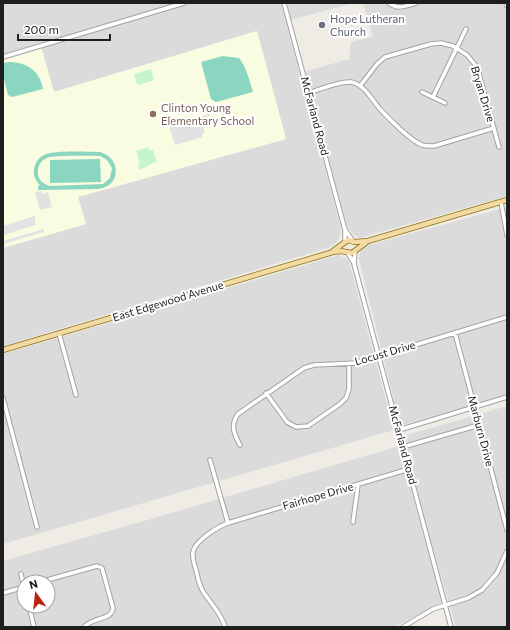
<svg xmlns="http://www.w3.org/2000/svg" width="510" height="630" font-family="Commissioner,sans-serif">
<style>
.residential{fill:#dcdbdb;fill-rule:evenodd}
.education{fill:#f9fce0}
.park{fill:#c6f4cf}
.pitch{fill:#8ad6c1;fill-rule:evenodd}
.parking{fill:#e2e2e2}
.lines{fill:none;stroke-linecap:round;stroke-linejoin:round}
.minor-casing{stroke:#a2a2a2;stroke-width:5.5}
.major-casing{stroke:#8a6f0e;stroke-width:6}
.minor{stroke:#fff;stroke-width:3.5}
.major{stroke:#f3daa5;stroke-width:4.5}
.worship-dot{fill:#6b7280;stroke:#fff;stroke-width:1.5}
.education-dot{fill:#8d6e63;stroke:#fff;stroke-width:1.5}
.labels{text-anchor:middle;stroke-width:4;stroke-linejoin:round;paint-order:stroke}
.worship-label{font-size:11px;fill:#5b616d;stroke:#fff;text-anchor:start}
.street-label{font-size:11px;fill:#1e1e1e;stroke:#fff}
.education-label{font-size:11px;fill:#785e54;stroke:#fff;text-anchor:start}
</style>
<rect width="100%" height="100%" fill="#eeece5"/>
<path class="residential" d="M 3,3 L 281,3 L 341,228 L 339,238 L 336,243 L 328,248 L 3,346 L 3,248 L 86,224 L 78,197 L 286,139 L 257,31 L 54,92 L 40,43 L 3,54 Z
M 287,3 L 354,3 L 291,20 Z
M 363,3 L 507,3 L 507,196 L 363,237 L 359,238 L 353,234 L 347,226 L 304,72 L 349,59 L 351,42 L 373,36 Z
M 507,207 L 507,395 L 400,426 L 359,259 L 360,251 L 366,246 Z
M 339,255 L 349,261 L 394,430 L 3,544 L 3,354 Z
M 507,406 L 507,627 L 456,627 L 400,437 Z
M 399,446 L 442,602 L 395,627 L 3,627 L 3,561 L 144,521 ZM 24,582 L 48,582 L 48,606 L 24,606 Z"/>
<path class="education" d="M 257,31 L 286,139 L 78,197 L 86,224 L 3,248 L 3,54 L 40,43 L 54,92 Z"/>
<path class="park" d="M 151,69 L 154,80 L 138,85 L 137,84 L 134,74 Z
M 148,147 L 149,150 L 153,150 L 157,161 L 140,170 L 138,165 L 140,163 L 136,151 Z"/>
<path class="pitch" d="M 223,56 L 239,58 C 247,68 249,80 253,92 L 216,102 L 211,99 L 201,62 Z
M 9,62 C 27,62 40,71 43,89 L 12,97 L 8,95 L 3,75 L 3,63 Z
M 100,152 C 122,158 121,187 98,189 L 38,190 L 38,186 L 40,185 C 36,181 33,176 34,169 C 35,163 39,157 44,155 C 54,150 88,152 100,152 ZM 100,156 L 107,160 L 112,168 L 110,178 L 103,184 L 50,186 C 43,184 38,180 38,173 C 37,167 41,160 47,158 C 54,155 91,156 100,156 Z
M 100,159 L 101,182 L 50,183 L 50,160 Z"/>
<path class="parking" d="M 209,114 L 210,116 L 200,119 L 205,133 L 202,133 L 203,137 L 175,145 L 169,126 Z
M 41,191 L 42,194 L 48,192 L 52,207 L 40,210 L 35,192 Z
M 35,216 L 35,225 L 3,235 L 3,226 Z
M 44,229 L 44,232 L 3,244 L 3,241 Z"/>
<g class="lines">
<defs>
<path id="minor" d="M 284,3 L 345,230 L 345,242
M 389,3 C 398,10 406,6 416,3
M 506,3 L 507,6
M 3,57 L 184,3
M 360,86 L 377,64 L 385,57 L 431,44 L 441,43 L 453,46 L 467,55 L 477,67 L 499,147
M 422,92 L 445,103
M 309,93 C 320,89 340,81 351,82 C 364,84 372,100 380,109 C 388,118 411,141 422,145 C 426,146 430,146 434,146 L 494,128
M 433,97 L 466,29
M 501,202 L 507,235
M 346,231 L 352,240
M 355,251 L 354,264 L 451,627
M 347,252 L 354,263
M 59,333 L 76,395
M 455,333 L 507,530
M 266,393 L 287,422 L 296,427 L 308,426 L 340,404 L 346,398 L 349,389 L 349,364
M 3,398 L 37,527
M 399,430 L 507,397
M 240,445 C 234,434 230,425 238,414 L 304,368 L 314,365 L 356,363 L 507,317
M 403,447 L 479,425
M 210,460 L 228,523
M 353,522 L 358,485
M 21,574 L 24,588
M 40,582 L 97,566 L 102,568 L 113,608 C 112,620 93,617 84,627
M 3,593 L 24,587
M 29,606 L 34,627
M 225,627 C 221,613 212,605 204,593 C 199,586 198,578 196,570 C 194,564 192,558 193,552 C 195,541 217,527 228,523 L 409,469
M 403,627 L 433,609 L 468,598 L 482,590 L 497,573 L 507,551"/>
<path id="major" d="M 333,251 L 348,240 L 354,242 L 368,241 L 507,200
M 3,350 L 333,252 L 341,251 L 352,253 L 368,241"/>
</defs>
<use href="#minor" class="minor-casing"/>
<use href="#major" class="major-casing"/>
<use href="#minor" class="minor"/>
<use href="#major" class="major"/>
</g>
<circle class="worship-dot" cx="322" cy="25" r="4"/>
<circle class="education-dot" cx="153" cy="114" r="4"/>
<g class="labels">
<g class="worship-label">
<text x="330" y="23">Hope Lutheran<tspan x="330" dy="13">Church</tspan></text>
</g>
<g class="street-label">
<text transform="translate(483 94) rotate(73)" y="4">Bryan Drive</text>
<text transform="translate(315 116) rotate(75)" y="4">McFarland Road</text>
<text transform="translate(168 301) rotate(-17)" y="4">East Edgewood Avenue</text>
<text transform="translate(385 353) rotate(-16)" y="4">Locust Drive</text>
<text transform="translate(481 431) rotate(75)" y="4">Marburn Drive</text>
<text transform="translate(403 445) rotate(75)" y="4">McFarland Road</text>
<text transform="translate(318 496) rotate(-16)" y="4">Fairhope Drive</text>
</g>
<g class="education-label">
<text x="161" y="112">Clinton Young<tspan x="161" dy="13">Elementary School</tspan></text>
</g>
</g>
<rect width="510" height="630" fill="none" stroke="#1e1e1e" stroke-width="8"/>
<g transform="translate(36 594) rotate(345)"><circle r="19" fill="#ffffff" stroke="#a5a5a5"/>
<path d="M0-3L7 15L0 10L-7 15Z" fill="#ba2613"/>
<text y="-6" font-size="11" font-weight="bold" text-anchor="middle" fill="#1e1e1e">N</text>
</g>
<path d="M18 34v6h92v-6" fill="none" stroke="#1e1e1e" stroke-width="2"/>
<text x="24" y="34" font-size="12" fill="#1e1e1e" stroke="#ffffff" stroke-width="3" paint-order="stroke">200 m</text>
</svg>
